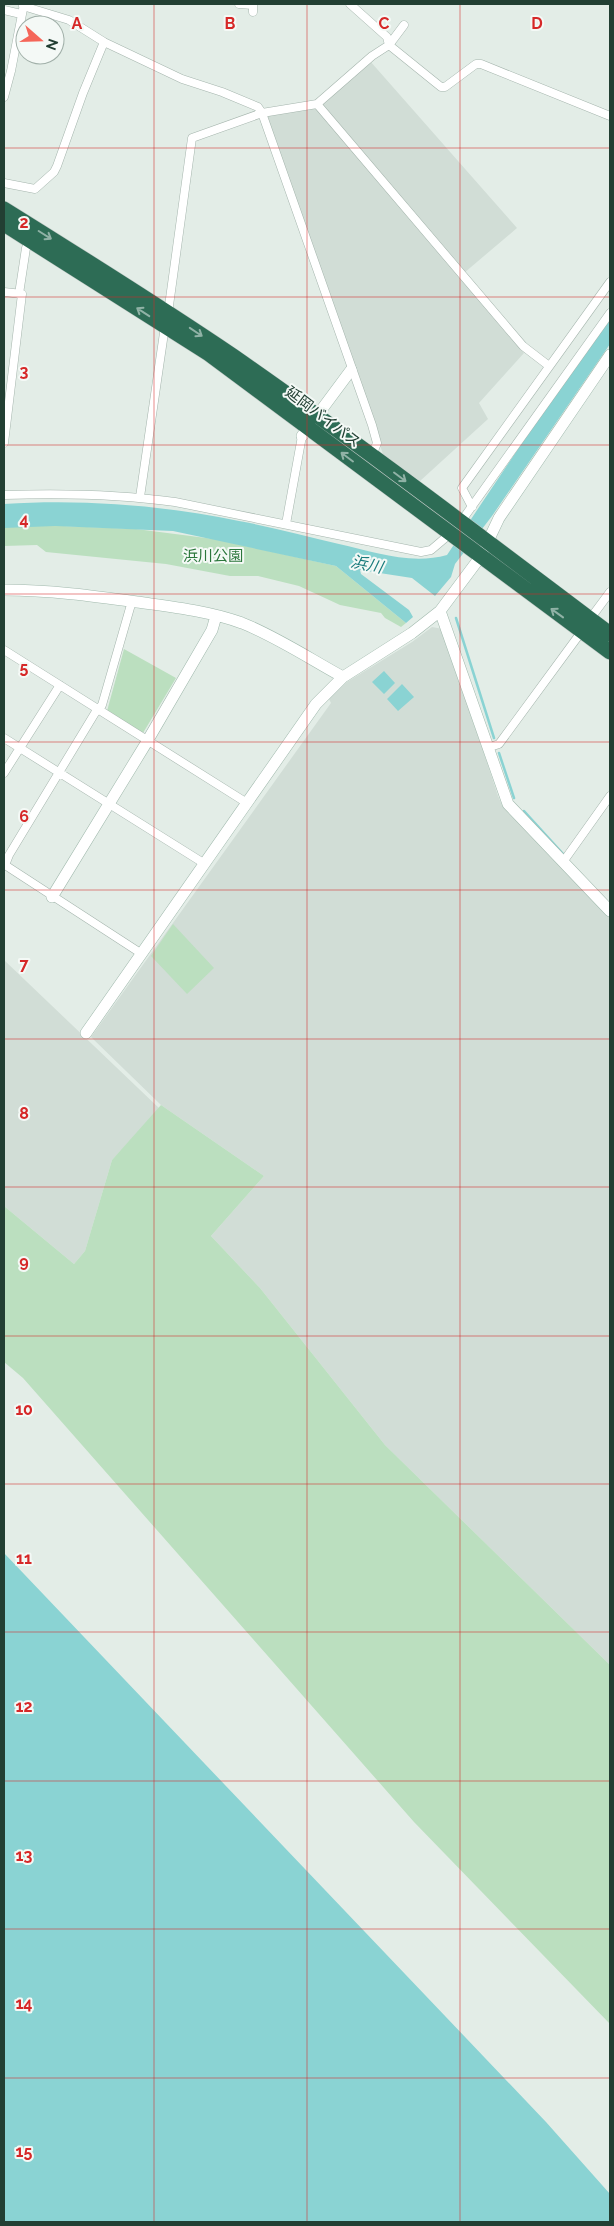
<svg xmlns="http://www.w3.org/2000/svg" width="614" height="2226" font-family="Raleway,'Noto Sans JP',sans-serif">
<style>
.built{fill:#d1ddd6}
.green{fill:#bbdfbf}
.water{fill:#8ad3d3}
.lines{fill:none;stroke-linecap:round;stroke-linejoin:round}
.stream{stroke:#8ad3d3;stroke-width:2.5}
.street-casing{stroke:#a5b5ad;stroke-width:9}
.secondary-casing{stroke:#a1b9ad;stroke-width:12}
.highway-casing{stroke:#c1c9c6;stroke-width:16}
.street{stroke:#fff;stroke-width:8}
.secondary{stroke:#fff;stroke-width:11}
.highway{stroke:#2d6c55;stroke-width:15}
.oneway{stroke:#90b2a6}
.grid{fill:none;stroke:#d62828;stroke-width:1;stroke-opacity:0.55}
.labels{text-anchor:middle;stroke-width:4;stroke-linejoin:round;paint-order:stroke}
.street-label{font-size:15px;fill:#223f33;stroke:#f4f9f6}
.park-label{font-size:15px;fill:#2b773c;stroke:#f4f9f6}
.water-label{font-size:16px;font-style:italic;fill:#1a7c7d;stroke:#f4f9f6}
.grid-label{font-size:16px;text-anchor:middle;font-weight:bold;fill:#d62828;stroke:#f4f9f6;stroke-width:4;stroke-linejoin:round;paint-order:stroke}
</style>
<rect width="100%" height="100%" fill="#e3ede7"/>
<path class="built" d="M 370,61 L 517,228 L 464,273 L 321,105 Z
M 316,107 L 524,353 L 479,403 L 488,419 L 420,481 L 384,457 L 267,115 Z
M 432,627 L 443,629 L 498,796 L 502,805 L 610,918 L 610,1665 L 385,1445 L 260,1288 L 211,1236 L 264,1176 L 161,1105 L 91,1037 L 331,703 L 329,699 L 347,682 L 412,642 Z
M 4,960 L 160,1109 L 112,1160 L 85,1251 L 74,1264 L 4,1206 Z"/>
<path class="green" d="M 39,525 L 136,529 L 214,539 L 336,566 L 406,623 L 401,627 L 385,618 L 381,613 L 340,605 L 299,586 L 258,576 L 230,576 L 166,564 L 46,552 L 37,545 L 4,546 L 4,527 Z
M 124,649 L 176,678 L 143,733 L 107,711 Z
M 173,924 L 214,968 L 187,994 L 151,956 Z
M 161,1105 L 264,1176 L 211,1236 L 260,1288 L 385,1445 L 610,1665 L 610,2024 L 414,1822 L 23,1378 L 4,1362 L 4,1206 L 74,1264 L 85,1251 L 112,1160 Z"/>
<path class="water" d="M 610,318 L 610,344 L 492,516 L 455,564 L 451,577 L 435,596 L 412,578 L 360,570 L 361,574 L 409,610 L 413,617 L 406,623 L 336,566 L 173,531 L 55,526 L 4,528 L 4,504 C 82,499 161,505 239,521 C 272,527 306,536 339,544 C 374,552 411,565 447,555 L 524,440 Z
M 384,671 L 395,683 L 384,694 L 372,682 Z
M 402,684 L 414,697 L 398,711 L 387,699 Z
M 4,1553 L 546,2122 L 610,2194 L 610,2222 L 4,2222 Z"/>
<g class="lines">
<path class="stream" d="M 456,618 L 494,738
M 499,753 L 514,798
M 524,811 L 565,856"/>
<defs>
<path id="street" d="M 239,4 L 253,5 L 253,12
M 350,4 L 387,37 L 389,45
M 23,6 L 69,20 L 104,42 L 182,79 L 222,92 L 258,107 L 262,113 L 317,104 L 372,56 L 389,45 L 441,87 L 445,87 L 476,64 L 481,64 L 610,116
M 4,10 L 21,14
M 389,45 L 404,25
M 4,97 L 11,71 L 24,4
M 317,104 L 523,346 L 549,366
M 4,183 L 35,189 L 54,172 L 57,166 L 83,93 L 104,42
M 4,292 L 22,294 L 4,443
M 19,294 L 26,248 L 31,241
M 168,313 L 192,138 L 262,113 L 372,425 L 377,443 L 372,456
M 4,495 C 61,493 118,494 175,502 L 421,552 L 431,550 L 451,533
M 140,497 L 165,326
M 472,507 L 462,488 L 610,282
M 460,523 L 610,313
M 286,524 L 302,436
M 132,601 L 102,705 L 95,713 L 9,855 L 5,865 L 142,954
M 590,619 L 610,592
M 4,650 L 247,803
M 4,738 L 205,864
M 487,748 L 499,744 L 582,631
M 4,773 L 60,685
M 563,862 L 610,796"/>
<path id="secondary" d="M 302,436 L 351,370
M 4,590 C 49,590 93,596 137,602 C 172,607 209,611 242,623 C 277,637 310,659 343,677
M 440,611 L 508,804 L 610,911
M 52,897 L 145,745 L 212,630 L 216,616
M 86,1033 L 316,704 L 343,677 L 412,633 L 440,611 L 481,556 L 499,518 L 610,355"/>
<path id="highway" d="M 4,209 C 81,257 158,305 233,356 C 361,445 485,540 610,634
M 4,224 L 209,354 L 610,652"/>
</defs>
<use href="#street" class="street-casing"/>
<use href="#secondary" class="secondary-casing"/>
<use href="#highway" class="highway-casing"/>
<use href="#street" class="street"/>
<use href="#secondary" class="secondary"/>
<use href="#highway" class="highway"/>
</g>
<defs><path id="oneway-shaft" d="M-6 0H5M1.5-3L5.5 0L1.5 3" fill="none" stroke-width="1.6" stroke-linecap="round" stroke-linejoin="round" transform="scale(1.25)"/></defs>
<g class="oneway">
<use href="#oneway-shaft" transform="translate(45 235) rotate(32)"/>
<use href="#oneway-shaft" transform="translate(143 312) rotate(-147)"/>
<use href="#oneway-shaft" transform="translate(196 332) rotate(34)"/>
<use href="#oneway-shaft" transform="translate(347 457) rotate(-143)"/>
<use href="#oneway-shaft" transform="translate(400 477) rotate(37)"/>
<use href="#oneway-shaft" transform="translate(557 613) rotate(-144)"/>
</g>
<path class="grid" d="M 154,4 L 154,2222M 307,4 L 307,2222M 460,4 L 460,2222M 4,148 L 610,148M 4,297 L 610,297M 4,445 L 610,445M 4,594 L 610,594M 4,742 L 610,742M 4,890 L 610,890M 4,1039 L 610,1039M 4,1187 L 610,1187M 4,1336 L 610,1336M 4,1484 L 610,1484M 4,1632 L 610,1632M 4,1781 L 610,1781M 4,1929 L 610,1929M 4,2078 L 610,2078"/>
<g class="labels">
<g class="street-label">
<text transform="translate(323 417) rotate(37)" y="5">延岡バイパス</text>
</g>
<g class="park-label">
<text x="213" y="561">浜川公園</text>
</g>
<g class="water-label">
<text transform="translate(367 564) rotate(12)" y="6">浜川</text>
</g>
</g>
<g class="grid-label">
<text x="77" y="29">A</text>
<text x="230" y="29">B</text>
<text x="384" y="29">C</text>
<text x="537" y="29">D</text>
<text x="24" y="228">2</text>
<text x="24" y="377">3</text>
<text x="24" y="525">4</text>
<text x="24" y="673">5</text>
<text x="24" y="822">6</text>
<text x="24" y="970">7</text>
<text x="24" y="1119">8</text>
<text x="24" y="1267">9</text>
<text x="24" y="1415">10</text>
<text x="24" y="1564">11</text>
<text x="24" y="1712">12</text>
<text x="24" y="1861">13</text>
<text x="24" y="2009">14</text>
<text x="24" y="2157">15</text>
</g>
<rect width="614" height="2226" fill="none" stroke="#223f33" stroke-width="10"/>
<g transform="translate(40 40) rotate(110)"><circle r="24" fill="#f4f9f6" stroke="#a0afa8"/>
<path d="M0-4L9 19L0 12L-9 19Z" fill="#f56659"/>
<text y="-8" font-size="14" font-weight="bold" text-anchor="middle" fill="#223f33">N</text>
</g>
</svg>
